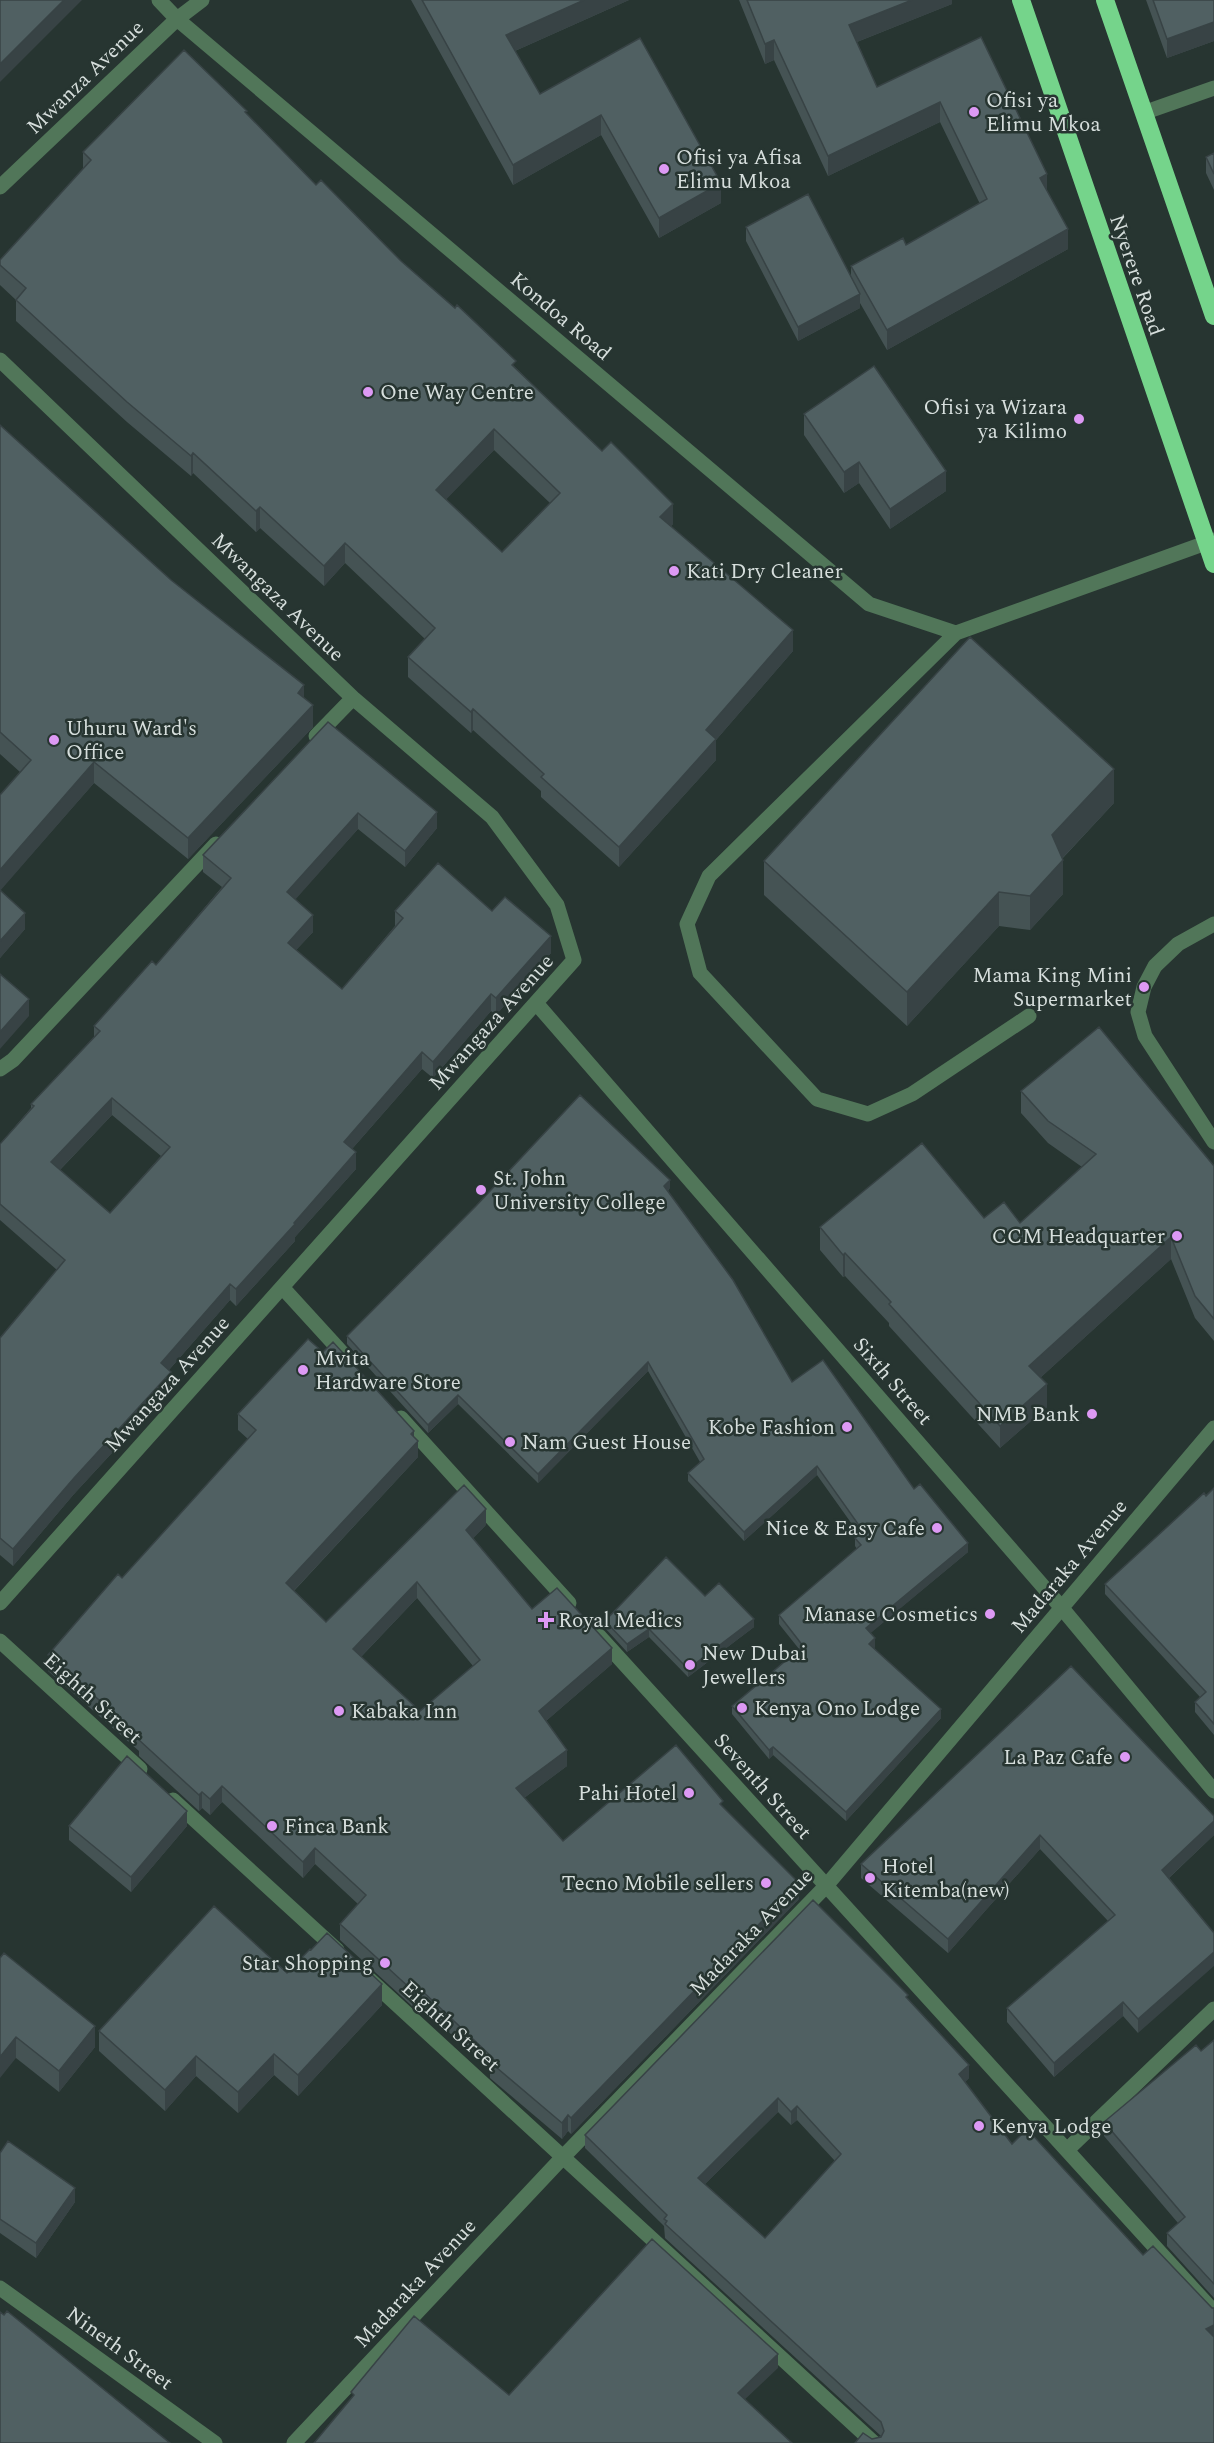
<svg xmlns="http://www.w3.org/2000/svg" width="1214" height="2443" font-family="Spectral,serif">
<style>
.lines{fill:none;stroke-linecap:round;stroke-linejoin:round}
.minor{stroke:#517659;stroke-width:15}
.highway{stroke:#75d48b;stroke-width:18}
.wall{fill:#455354;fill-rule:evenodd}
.shaded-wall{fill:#384345}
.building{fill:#506062;stroke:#384345;stroke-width:1.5;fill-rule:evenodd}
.poi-dot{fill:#dd99f4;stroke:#273531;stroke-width:2}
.labels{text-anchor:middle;stroke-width:5;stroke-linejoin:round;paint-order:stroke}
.street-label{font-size:21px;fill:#d6dedc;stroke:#273531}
.poi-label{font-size:21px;fill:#d6dedc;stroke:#273531;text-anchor:start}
</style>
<rect width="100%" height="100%" fill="#273531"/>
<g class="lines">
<path class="minor" d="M 159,0 L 177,19 L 869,604 L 956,633
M 1143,113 L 1214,88
M 0,187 L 177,19 L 202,0
M 0,360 L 353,698 L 492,817 L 557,905 L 574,960 L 0,1603
M 316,736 L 353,698
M 1214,924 L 1178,944 L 1155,966 L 1144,987 L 1138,1012 L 1145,1036 L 1214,1142
M 536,1003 L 1061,1607 L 1214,1791
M 1029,1016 L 912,1094 L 868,1114 L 817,1099 L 700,973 L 687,924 L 709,876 L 956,633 L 1214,540
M 0,1069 L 13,1060 L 216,844
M 282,1287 L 345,1356
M 401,1418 L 569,1603
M 599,1636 L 1214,2312
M 0,1641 L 140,1769
M 173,1800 L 337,1950
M 368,1978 L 874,2443
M 1067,2150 L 1214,2009
M 0,2288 L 215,2443
M 294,2443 L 563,2157 L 826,1886 L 1214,1428"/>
<path class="highway" d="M 1021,0 L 1214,564
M 1105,0 L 1214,316"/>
</g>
<path class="wall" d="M 411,0 L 629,0 L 515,51 L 540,94 L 640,38 L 721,203 L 659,238 L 601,135 L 513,185 Z
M 739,0 L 952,0 L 952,4 L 857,42 L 877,87 L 981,37 L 1047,191 L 1068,249 L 887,350 L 860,303 L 860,308 L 798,341 L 746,241 L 746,227 L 851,276 L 851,266 L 906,245 L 980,204 L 940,122 L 828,176 L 774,60 L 765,64 Z
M 1146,0 L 1214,0 L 1214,41 L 1167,58 Z
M 247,114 L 316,185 L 401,261 L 516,368 L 673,524 L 671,526 L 793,651 L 716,740 L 716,760 L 619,867 L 541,797 L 541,791 L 473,730 L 471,733 L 408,677 L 408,657 L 425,639 L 345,563 L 324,586 L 260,528 L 256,532 L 193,473 L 191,476 L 127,422 L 16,321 L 16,300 L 0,285 L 0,260 L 83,169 L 83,152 ZM 494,450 L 550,503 L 502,552 L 446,499 Z
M 1214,153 L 1214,190 L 1206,173 L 1206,157 Z
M 804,414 L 946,491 L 890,529 L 859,483 L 844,493 L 804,435 Z
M 0,425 L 171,580 L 304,698 L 313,727 L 188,859 L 94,783 L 0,890 L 25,929 L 0,958 L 0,795 L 20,772 L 0,754 Z
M 328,722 L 437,828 L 405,867 L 358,829 L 295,899 L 313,932 L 296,950 L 342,989 L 395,926 L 395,911 L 492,911 L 551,953 L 496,1015 L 491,1011 L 433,1078 L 422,1069 L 352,1149 L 356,1169 L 295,1237 L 295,1241 L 236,1306 L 230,1300 L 169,1370 L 171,1389 L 74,1494 L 13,1566 L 0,1555 L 0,1338 L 57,1270 L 0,1220 L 0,1144 L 31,1108 L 31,1104 L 94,1038 L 94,1026 L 156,965 L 222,887 L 203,872 L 203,855 ZM 112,1115 L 161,1156 L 110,1213 L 60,1170 Z
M 1114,803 L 1062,859 L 1063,894 L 1030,930 L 999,926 L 907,1026 L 764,895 L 764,861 Z
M 1021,1091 L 1214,1166 L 1214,1341 L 1195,1318 L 1171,1259 L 1040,1378 L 1047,1407 L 1000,1448 L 889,1326 L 889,1323 L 845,1276 L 843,1277 L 820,1250 L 820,1227 L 984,1218 L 1020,1223 L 1082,1167 L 1048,1143 L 1021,1113 Z
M 670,1188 L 668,1191 L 792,1382 L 914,1489 L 968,1552 L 870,1633 L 875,1647 L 874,1648 L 941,1718 L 846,1821 L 773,1755 L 769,1759 L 732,1714 L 732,1706 L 799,1649 L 779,1624 L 779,1615 L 857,1549 L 855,1546 L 855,1538 L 859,1534 L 817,1475 L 744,1541 L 688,1481 L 688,1473 L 700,1462 L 648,1371 L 538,1483 L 458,1404 L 428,1433 L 347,1344 L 347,1336 Z
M 238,1414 L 414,1437 L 418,1457 L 294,1591 L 326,1622 L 486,1525 L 473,1538 L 532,1609 L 612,1664 L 546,1721 L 567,1766 L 524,1798 L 563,1841 L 723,1807 L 799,1899 L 571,2134 L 568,2131 L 562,2139 L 490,2078 L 490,2071 L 416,2001 L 412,2006 L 340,1940 L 340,1924 L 358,1904 L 315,1864 L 303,1878 L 222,1802 L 210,1815 L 202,1808 L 199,1811 L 139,1756 L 139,1751 L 48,1671 L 48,1655 L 122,1578 L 248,1439 L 238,1430 ZM 417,1598 L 473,1666 L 420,1711 L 361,1657 Z
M 1214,1488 L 1214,1735 L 1195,1712 L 1195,1702 L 1200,1697 L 1105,1594 L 1105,1584 Z
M 705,1596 L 754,1627 L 688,1677 L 649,1637 L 627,1652 L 605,1628 L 605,1621 Z
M 1071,1666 L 1214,1835 L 1169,1878 L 1138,2033 L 1123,2016 L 1054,2077 L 1007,2022 L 1007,2008 L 1108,1921 L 1040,1849 L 948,1953 L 861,1878 L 861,1864 Z
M 69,1826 L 187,1826 L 131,1892 L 69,1840 Z
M 0,1958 L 95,2047 L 59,2092 L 16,2058 Z
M 287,1973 L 382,2005 L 298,2096 L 274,2075 L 238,2113 L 196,2076 L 165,2111 L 99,2051 L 99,2031 Z
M 908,1999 L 969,2078 L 965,2082 L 1012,2144 L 1143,2255 L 1212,2308 L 1214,2443 L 872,2439 L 881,2436 L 665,2238 L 664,2226 L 585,2148 L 585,2135 ZM 778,2112 L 791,2125 L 797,2120 L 835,2161 L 765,2238 L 705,2184 Z
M 1214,2040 L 1214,2298 L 1167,2246 L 1167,2233 L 1178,2223 L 1104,2136 L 1104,2122 L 1201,2051 Z
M 0,2153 L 75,2202 L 36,2258 L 0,2233 Z"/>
<path class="shaded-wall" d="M 64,0 L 82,0 L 0,82 L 0,64 Z
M 584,0 L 629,0 L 506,55 L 506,35 Z
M 912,0 L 952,0 L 952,4 L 849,45 L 849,25 Z
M 1214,22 L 1214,41 L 1167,58 L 1167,39 Z
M 774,40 L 774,60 L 765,64 L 765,44 Z
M 940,102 L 940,122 L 828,176 L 828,156 Z
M 601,115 L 601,135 L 513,185 L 513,165 Z
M 1047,174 L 1047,194 L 1040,178 Z
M 721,183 L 721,203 L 659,238 L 659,218 Z
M 1068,229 L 1068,249 L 887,350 L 887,330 Z
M 860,294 L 860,308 L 798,341 L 798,327 Z
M 494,429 L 494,450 L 436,510 L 436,490 Z
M 193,453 L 193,473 L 191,476 L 191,456 Z
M 859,462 L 859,483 L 844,493 L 844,472 Z
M 946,471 L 946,491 L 890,529 L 890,509 Z
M 673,504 L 673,524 L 660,537 L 660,517 Z
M 260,507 L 260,528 L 256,532 L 256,511 Z
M 345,543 L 345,563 L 324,586 L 324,566 Z
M 793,630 L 793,651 L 716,740 L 716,760 L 619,867 L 619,847 L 706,730 Z
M 304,685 L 304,707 L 298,693 Z
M 313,705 L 313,727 L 188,859 L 188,838 Z
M 473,709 L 473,730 L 471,733 L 471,712 Z
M 94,762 L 94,783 L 0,891 L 0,870 Z
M 1114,769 L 1114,803 L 1052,869 L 1052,835 Z
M 437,812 L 437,828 L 405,867 L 405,851 Z
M 358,813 L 358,829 L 287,909 L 287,892 Z
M 1063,860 L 1063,894 L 1030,930 L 1030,896 Z
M 999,892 L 999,926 L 907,1026 L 907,992 Z
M 25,913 L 25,929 L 0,958 L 0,941 Z
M 313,915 L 313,932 L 288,959 L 288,943 Z
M 551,936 L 551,953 L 496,1015 L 496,998 Z
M 491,994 L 491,1011 L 433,1078 L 433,1062 Z
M 29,999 L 29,1016 L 0,1049 L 0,1032 Z
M 422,1052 L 422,1069 L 344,1158 L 344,1142 Z
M 112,1098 L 112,1115 L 51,1179 L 51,1162 Z
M 356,1152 L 356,1169 L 295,1237 L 295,1241 L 236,1306 L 236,1289 Z
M 670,1180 L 670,1188 L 664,1195 L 664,1186 Z
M 1171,1237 L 1171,1259 L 1029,1388 L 1029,1366 Z
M 845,1253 L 845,1276 L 843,1277 L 843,1255 Z
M 230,1284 L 230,1300 L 161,1379 L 161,1363 Z
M 648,1362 L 648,1371 L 538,1483 L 538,1474 Z
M 171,1372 L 171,1389 L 74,1494 L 13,1566 L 13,1549 L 74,1478 Z
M 1047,1384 L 1047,1407 L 1000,1448 L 1000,1426 Z
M 458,1395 L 458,1404 L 428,1433 L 428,1425 Z
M 414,1431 L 414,1445 L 418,1441 L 418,1457 L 286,1599 L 286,1583 Z
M 817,1466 L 817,1475 L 744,1541 L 744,1532 Z
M 486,1509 L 486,1525 L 466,1546 L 466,1530 Z
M 968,1543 L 968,1552 L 866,1637 L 866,1628 Z
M 417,1582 L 417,1598 L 353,1665 L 353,1649 Z
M 754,1619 L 754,1627 L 688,1677 L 688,1669 Z
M 649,1629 L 649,1637 L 627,1652 L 627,1644 Z
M 875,1638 L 875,1647 L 869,1652 L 869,1644 Z
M 612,1648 L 612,1664 L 539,1727 L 539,1711 Z
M 941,1709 L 941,1718 L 846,1821 L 846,1812 Z
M 773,1747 L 773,1755 L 769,1759 L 769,1750 Z
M 567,1750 L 567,1766 L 516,1804 L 516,1788 Z
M 222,1786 L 222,1802 L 210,1815 L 210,1799 Z
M 202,1792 L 202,1808 L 199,1811 L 199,1795 Z
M 187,1811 L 187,1826 L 131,1892 L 131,1877 Z
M 1214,1821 L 1214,1835 L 1162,1884 L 1162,1870 Z
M 1040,1835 L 1040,1849 L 948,1953 L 948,1939 Z
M 315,1848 L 315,1864 L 303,1878 L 303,1862 Z
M 799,1883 L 799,1899 L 571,2134 L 571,2118 Z
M 1214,1952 L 1214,1966 L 1138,2033 L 1138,2019 Z
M 382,1984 L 382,2005 L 298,2096 L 298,2075 Z
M 416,1985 L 416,2001 L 412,2006 L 412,1990 Z
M 1123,2002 L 1123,2016 L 1054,2077 L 1054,2063 Z
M 95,2026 L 95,2047 L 59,2092 L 59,2071 Z
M 16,2037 L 16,2058 L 0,2078 L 0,2057 Z
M 274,2054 L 274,2075 L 238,2113 L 238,2092 Z
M 196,2056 L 196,2076 L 165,2111 L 165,2090 Z
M 969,2065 L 969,2078 L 959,2087 L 959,2074 Z
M 778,2098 L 778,2112 L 698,2191 L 698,2178 Z
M 797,2106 L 797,2120 L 791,2125 L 791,2112 Z
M 568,2115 L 568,2131 L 562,2139 L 562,2123 Z
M 75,2188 L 75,2202 L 36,2258 L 36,2243 Z
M 1214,2325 L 1214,2338 L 1206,2329 Z
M 778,2354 L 778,2368 L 738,2406 L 738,2393 Z"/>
<path class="building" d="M 0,0 L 64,0 L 0,64 Z
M 422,0 L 584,0 L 506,35 L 540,94 L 640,38 L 721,183 L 659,218 L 601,115 L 513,165 Z
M 747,0 L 912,0 L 849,25 L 877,87 L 981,37 L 1047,174 L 1040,178 L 1068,229 L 887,330 L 851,266 L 903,238 L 906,245 L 987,199 L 940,102 L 828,156 L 774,40 L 765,44 Z
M 1153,0 L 1214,0 L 1214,22 L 1167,39 Z
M 184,50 L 247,111 L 245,112 L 316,185 L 321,180 L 401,261 L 455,308 L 457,305 L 516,361 L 512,365 L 602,451 L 611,442 L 673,504 L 660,517 L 793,630 L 706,730 L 716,739 L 619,847 L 541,777 L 544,774 L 473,709 L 471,712 L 408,657 L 435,628 L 345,543 L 324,566 L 260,507 L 256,511 L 193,453 L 191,456 L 127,402 L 16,300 L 26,288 L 0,265 L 0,260 L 91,160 L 83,152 ZM 494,429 L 560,493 L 502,552 L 436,490 Z
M 1214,153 L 1214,174 L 1206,157 Z
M 808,194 L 860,294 L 798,327 L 746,227 Z
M 874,366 L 946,471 L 890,509 L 859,462 L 844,472 L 804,414 Z
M 0,425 L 171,580 L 304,685 L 298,693 L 313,705 L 188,838 L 94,762 L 0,870 L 0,795 L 31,760 L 0,732 Z
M 970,637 L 1114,769 L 1052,835 L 1063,860 L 1030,896 L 999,892 L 907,992 L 764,861 Z
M 328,722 L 437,812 L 405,851 L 358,813 L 287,892 L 313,915 L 288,943 L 342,989 L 403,918 L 395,911 L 438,863 L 492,911 L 505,897 L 551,936 L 496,998 L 491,994 L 433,1062 L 422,1052 L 344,1142 L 356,1152 L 294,1223 L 295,1224 L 236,1289 L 230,1284 L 161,1363 L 171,1372 L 74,1478 L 13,1549 L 0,1538 L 0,1338 L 65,1260 L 0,1204 L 0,1144 L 34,1106 L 31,1104 L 100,1031 L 94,1026 L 152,961 L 156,965 L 231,878 L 203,855 ZM 112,1098 L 170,1147 L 110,1213 L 51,1162 Z
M 0,890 L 25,913 L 0,941 Z
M 0,974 L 29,999 L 0,1032 Z
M 1099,1027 L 1214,1166 L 1214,1319 L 1195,1296 L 1171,1237 L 1029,1366 L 1047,1384 L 1000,1426 L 889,1304 L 891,1302 L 845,1253 L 843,1255 L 820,1227 L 922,1143 L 984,1218 L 1004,1202 L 1020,1223 L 1096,1154 L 1048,1121 L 1021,1091 Z
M 580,1095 L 670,1180 L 664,1186 L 733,1280 L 792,1382 L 823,1360 L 914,1489 L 920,1484 L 968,1543 L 866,1628 L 875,1638 L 869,1644 L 941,1709 L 846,1812 L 773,1747 L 769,1750 L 732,1706 L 803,1646 L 779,1615 L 861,1545 L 855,1538 L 863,1531 L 817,1466 L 744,1532 L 688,1473 L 704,1459 L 648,1362 L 538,1474 L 458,1395 L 428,1425 L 347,1336 L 476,1206 Z
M 308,1339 L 323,1352 L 333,1342 L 414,1431 L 411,1434 L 418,1441 L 286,1583 L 326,1622 L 464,1485 L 486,1509 L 466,1530 L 532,1609 L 557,1588 L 612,1648 L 539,1711 L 567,1750 L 516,1788 L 563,1841 L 676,1745 L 723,1801 L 720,1804 L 799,1883 L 571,2118 L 568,2115 L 562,2123 L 490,2062 L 493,2058 L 416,1985 L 412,1990 L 340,1924 L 366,1895 L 315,1848 L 303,1862 L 222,1786 L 210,1799 L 202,1792 L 199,1795 L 139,1740 L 141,1737 L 48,1655 L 118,1574 L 122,1578 L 256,1430 L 238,1414 ZM 417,1582 L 480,1660 L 420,1711 L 353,1649 Z
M 1214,1488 L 1214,1724 L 1195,1702 L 1206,1692 L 1105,1584 L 1204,1493 L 1206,1496 Z
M 666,1557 L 705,1596 L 719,1583 L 754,1619 L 688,1669 L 649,1629 L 627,1644 L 605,1621 Z
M 1071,1666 L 1214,1816 L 1214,1821 L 1162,1870 L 1214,1933 L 1214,1952 L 1138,2019 L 1123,2002 L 1054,2063 L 1007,2008 L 1115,1915 L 1040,1835 L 948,1939 L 861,1864 Z
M 127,1756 L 187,1811 L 131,1877 L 69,1826 Z
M 813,1900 L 908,1995 L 906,1997 L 969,2065 L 959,2074 L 1012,2144 L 1027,2129 L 1143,2255 L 1153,2246 L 1212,2308 L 1214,2308 L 1214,2325 L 1206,2329 L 1214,2337 L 1214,2443 L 855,2443 L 863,2433 L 872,2439 L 881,2437 L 884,2431 L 881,2422 L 665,2224 L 667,2221 L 664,2219 L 667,2215 L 585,2135 ZM 778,2098 L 791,2112 L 797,2106 L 841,2154 L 765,2238 L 698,2178 Z
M 214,1906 L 287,1973 L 310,1949 L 311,1950 L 327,1933 L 382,1984 L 298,2075 L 274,2054 L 238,2092 L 196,2056 L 165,2090 L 99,2031 Z
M 4,1953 L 95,2026 L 59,2071 L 16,2037 L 0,2057 L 0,1958 Z
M 1214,2040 L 1214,2284 L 1167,2233 L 1185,2217 L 1104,2122 L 1196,2045 L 1201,2051 Z
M 8,2141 L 75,2188 L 36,2243 L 0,2219 L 0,2153 Z
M 652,2239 L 778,2354 L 738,2393 L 792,2443 L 314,2443 L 354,2395 L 351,2392 L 414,2316 L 509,2395 Z
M 7,2311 L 170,2443 L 0,2443 L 0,2312 L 4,2315 Z"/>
<g class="poi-dot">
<circle cx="974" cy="112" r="6"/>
<circle cx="664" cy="169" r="6"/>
<circle cx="368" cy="392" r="6"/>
<circle cx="1079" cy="419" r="6"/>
<circle cx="674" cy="571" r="6"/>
<circle cx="54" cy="740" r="6"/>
<circle cx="1144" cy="987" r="6"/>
<circle cx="481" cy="1190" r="6"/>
<circle cx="1177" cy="1236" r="6"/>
<circle cx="303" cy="1370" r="6"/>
<circle cx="1092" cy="1414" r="6"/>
<circle cx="847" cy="1427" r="6"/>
<circle cx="510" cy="1442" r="6"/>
<circle cx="937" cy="1528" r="6"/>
<circle cx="990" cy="1614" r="6"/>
<path d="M543 1611h6v6h6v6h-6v6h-6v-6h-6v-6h6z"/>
<circle cx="690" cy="1665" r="6"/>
<circle cx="742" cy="1708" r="6"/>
<circle cx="339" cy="1711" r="6"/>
<circle cx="1125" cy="1757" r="6"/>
<circle cx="689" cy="1793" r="6"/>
<circle cx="272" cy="1826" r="6"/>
<circle cx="870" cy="1878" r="6"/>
<circle cx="766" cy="1883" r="6"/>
<circle cx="385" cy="1963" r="6"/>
<circle cx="979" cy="2126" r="6"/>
</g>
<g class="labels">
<g class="street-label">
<text transform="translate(85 77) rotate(-44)" y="7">Mwanza Avenue</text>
<text transform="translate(1137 275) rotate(71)" y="7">Nyerere Road</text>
<text transform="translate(561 316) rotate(40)" y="7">Kondoa Road</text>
<text transform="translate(278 597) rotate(44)" y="7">Mwangaza Avenue</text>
<text transform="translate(491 1022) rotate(-48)" y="7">Mwangaza Avenue</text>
<text transform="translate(893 1381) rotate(49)" y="7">Sixth Street</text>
<text transform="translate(167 1384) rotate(-48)" y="7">Mwangaza Avenue</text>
<text transform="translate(1069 1566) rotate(-50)" y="7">Madaraka Avenue</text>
<text transform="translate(93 1698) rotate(42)" y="7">Eighth Street</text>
<text transform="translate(763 1786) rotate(48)" y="7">Seventh Street</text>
<text transform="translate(751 1932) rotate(-46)" y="7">Madaraka Avenue</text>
<text transform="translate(451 2026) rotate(42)" y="7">Eighth Street</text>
<text transform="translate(415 2283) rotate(-47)" y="7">Madaraka Avenue</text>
<text transform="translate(120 2348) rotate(36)" y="7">Nineth Street</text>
</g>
<g class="poi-label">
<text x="986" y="107">Ofisi ya<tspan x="986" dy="24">Elimu Mkoa</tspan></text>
<text x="676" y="164">Ofisi ya Afisa<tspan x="676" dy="24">Elimu Mkoa</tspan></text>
<text x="380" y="399">One Way Centre</text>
<text x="1067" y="414" text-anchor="end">Ofisi ya Wizara<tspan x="1067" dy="24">ya Kilimo</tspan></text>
<text x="686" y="578">Kati Dry Cleaner</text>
<text x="66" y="735">Uhuru Ward's<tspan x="66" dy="24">Office</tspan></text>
<text x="1132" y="982" text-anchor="end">Mama King Mini<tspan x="1132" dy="24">Supermarket</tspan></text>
<text x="493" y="1185">St. John<tspan x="493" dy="24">University College</tspan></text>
<text x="1165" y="1243" text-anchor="end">CCM Headquarter</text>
<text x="315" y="1365">Mvita<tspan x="315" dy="24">Hardware Store</tspan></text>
<text x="1080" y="1421" text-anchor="end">NMB Bank</text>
<text x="835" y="1434" text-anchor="end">Kobe Fashion</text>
<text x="522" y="1449">Nam Guest House</text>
<text x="925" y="1535" text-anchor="end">Nice &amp; Easy Cafe</text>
<text x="978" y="1621" text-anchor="end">Manase Cosmetics</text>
<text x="558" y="1627">Royal Medics</text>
<text x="702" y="1660">New Dubai<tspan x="702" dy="24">Jewellers</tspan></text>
<text x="754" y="1715">Kenya Ono Lodge</text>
<text x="351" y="1718">Kabaka Inn</text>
<text x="1113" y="1764" text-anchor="end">La Paz Cafe</text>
<text x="677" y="1800" text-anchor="end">Pahi Hotel</text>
<text x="284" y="1833">Finca Bank</text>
<text x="882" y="1873">Hotel<tspan x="882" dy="24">Kitemba(new)</tspan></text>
<text x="754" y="1890" text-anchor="end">Tecno Mobile sellers</text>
<text x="373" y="1970" text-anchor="end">Star Shopping</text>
<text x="991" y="2133">Kenya Lodge</text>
</g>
</g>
</svg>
